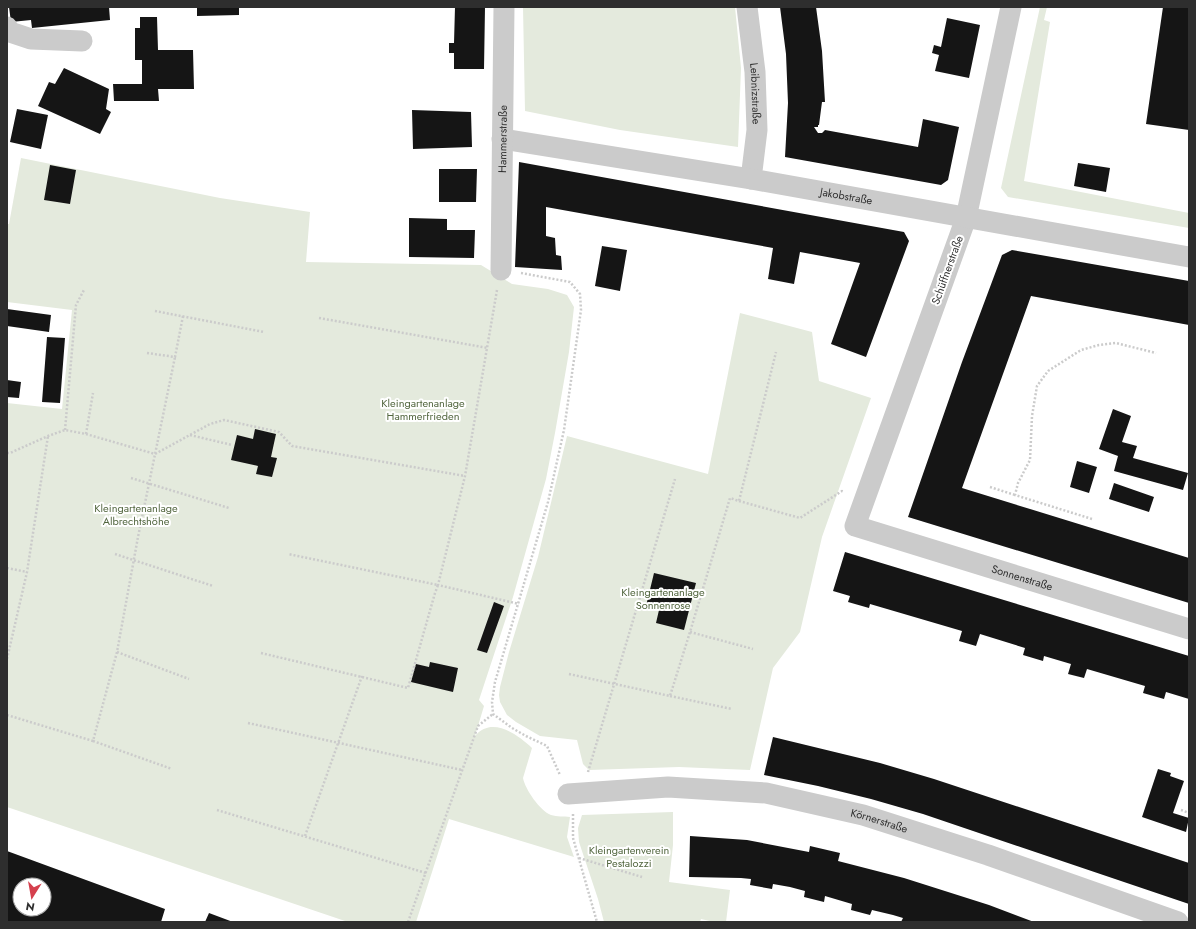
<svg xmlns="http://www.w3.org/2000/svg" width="1196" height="929" font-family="Jost,sans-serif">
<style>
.green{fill:#e4eadd}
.building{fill:#151515;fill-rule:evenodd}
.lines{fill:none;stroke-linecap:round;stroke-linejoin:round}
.path{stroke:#cbcbcb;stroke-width:2.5;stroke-dasharray:2 2;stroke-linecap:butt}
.minor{stroke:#cbcbcb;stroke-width:21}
.labels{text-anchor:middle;stroke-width:4;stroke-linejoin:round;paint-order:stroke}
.street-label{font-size:11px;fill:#2e2e2e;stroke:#fff}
.park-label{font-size:11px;fill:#52663f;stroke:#fff}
</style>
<rect width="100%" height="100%" fill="#fff"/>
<path class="green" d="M 523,7 L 735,7 L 741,68 L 738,147 L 620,130 L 525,111 Z
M 1040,7 L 1047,7 L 1044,20 L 1050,22 L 1024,181 L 1189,213 L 1189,228 L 1008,197 L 1001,188 Z
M 21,158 L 220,198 L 310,212 L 306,262 L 481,265 L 512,284 L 548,289 L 567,295 L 574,307 L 569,352 L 555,433 L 546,479 L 513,597 L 479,700 L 484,706 L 475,736 C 492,716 517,734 532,748 L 523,778 C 525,789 540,811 551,815 C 557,817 564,816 570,817 L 567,837 L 574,857 L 449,819 L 416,922 L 348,922 L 7,807 L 7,403 L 62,409 L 72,310 L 7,302 L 7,224 L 9,224 Z
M 740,313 L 812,332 L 819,381 L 871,398 L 822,537 L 800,632 L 773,668 L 750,770 L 679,767 L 589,770 L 583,764 L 577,740 L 540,736 L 516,722 L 507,715 L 500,702 L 499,695 L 500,687 L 509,652 L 538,557 L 567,436 L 708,474 Z
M 673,812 L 673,845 L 669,882 L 730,890 L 726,922 L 714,922 L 701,919 L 700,922 L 604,922 L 598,899 L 579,842 L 578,828 L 582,815 Z"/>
<path class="building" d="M 9,7 L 109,7 L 110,20 L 32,28 L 31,20 L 11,22 Z
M 197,7 L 239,7 L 239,15 L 197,16 Z
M 455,7 L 485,7 L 484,69 L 454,69 L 454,53 L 449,53 L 449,43 L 454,43 Z
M 780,7 L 816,7 L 822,51 L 825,102 L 822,102 L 819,125 L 818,125 L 818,127 L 814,127 L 818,133 L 822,133 L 825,130 L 918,147 L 923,119 L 959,127 L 948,180 L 941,185 L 785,157 L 788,103 L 786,54 Z
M 1163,7 L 1189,8 L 1189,130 L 1146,124 Z
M 140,17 L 157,17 L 158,50 L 193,50 L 194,89 L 158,89 L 159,101 L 114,101 L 113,84 L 142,84 L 142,60 L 135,60 L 135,28 L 140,28 Z
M 947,18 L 980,25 L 969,78 L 935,71 L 939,55 L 932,53 L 934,45 L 941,47 Z
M 64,68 L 109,89 L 106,109 L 111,112 L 100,134 L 38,106 L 49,82 L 55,84 Z
M 17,109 L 48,115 L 41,149 L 10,142 Z
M 412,110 L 471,112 L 472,147 L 413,149 Z
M 519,162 L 904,232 L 909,241 L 866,357 L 831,344 L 860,263 L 800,252 L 794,284 L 768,279 L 773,248 L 546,207 L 546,236 L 555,238 L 556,255 L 561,256 L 562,270 L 515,267 Z
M 1078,163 L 1110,168 L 1106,192 L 1074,186 Z
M 50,165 L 76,170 L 70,204 L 44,200 Z
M 439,169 L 477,169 L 476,202 L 439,202 Z
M 409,218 L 447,219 L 447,230 L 475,230 L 474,258 L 409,257 Z
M 602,246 L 627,250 L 620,291 L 595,286 Z
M 1012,250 L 1189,281 L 1189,325 L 1031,296 L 962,488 L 1189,558 L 1189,603 L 908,517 L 962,362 L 1002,255 Z
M 7,309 L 51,315 L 49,332 L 7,326 Z
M 47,337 L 65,338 L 60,403 L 42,402 Z
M 7,380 L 21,382 L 19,398 L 7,397 Z
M 1113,409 L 1131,416 L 1122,442 L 1137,446 L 1133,458 L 1188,473 L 1183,490 L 1114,471 L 1118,456 L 1099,449 Z
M 255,429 L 276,434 L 271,457 L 277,458 L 272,477 L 256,474 L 258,466 L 231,460 L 237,435 L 253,439 Z
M 1077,461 L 1097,467 L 1089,493 L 1070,487 Z
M 1114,483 L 1154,497 L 1149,512 L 1109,499 Z
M 845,552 L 1189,656 L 1189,699 L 1166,692 L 1164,699 L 1143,693 L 1145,686 L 1087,669 L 1084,678 L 1068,674 L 1071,664 L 1044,656 L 1043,661 L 1023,655 L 1025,648 L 980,634 L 976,646 L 959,641 L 962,631 L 870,604 L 869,608 L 848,602 L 850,596 L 833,591 Z
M 654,573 L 696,583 L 684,630 L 656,623 L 659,610 L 646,606 Z
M 494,602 L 504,606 L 487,653 L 477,650 Z
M 430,662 L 458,668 L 453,692 L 411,682 L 416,664 L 429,667 Z
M 773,737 L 880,763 L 934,779 L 1189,863 L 1189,904 L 923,814 L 871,799 L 818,786 L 764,775 Z
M 1158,769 L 1171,773 L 1170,776 L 1184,781 L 1173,813 L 1189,818 L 1186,832 L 1142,817 Z
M 690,836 L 747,840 L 809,852 L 810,846 L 840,853 L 838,861 L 904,878 L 989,905 L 1034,922 L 901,922 L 903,918 L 893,915 L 872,910 L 870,915 L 851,910 L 852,904 L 825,896 L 824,902 L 804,897 L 805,891 L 790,887 L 773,884 L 772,889 L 750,885 L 751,879 L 741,878 L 689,877 Z
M 7,851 L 165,909 L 161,922 L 7,922 ZM 20,885 L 44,885 L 44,909 L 20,909 Z
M 209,913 L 233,922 L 205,922 Z"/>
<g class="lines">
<path class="path" d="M 521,273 L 570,282 L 580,294 L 581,310 L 564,430 L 548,502 L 495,682 L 492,702 L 493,714 L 512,728 L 526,736 L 547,746 L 560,775
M 497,290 L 465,476 L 438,585 L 519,604
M 155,311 L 264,332
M 319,318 L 488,348
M 147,353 L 175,357 L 183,316
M 65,430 L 76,305 L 84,290
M 86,434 L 93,393
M 190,435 L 232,445
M 7,453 L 10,453 L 48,436 L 65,430 L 86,434 L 155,454 L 210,424 L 224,420 L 279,432 L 292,446 L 465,476
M 131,478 L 229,508
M 990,487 L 1015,495
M 739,501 L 800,518 L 842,491 L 844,492
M 1092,519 L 1015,495 L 1018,483 L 1030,460 L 1032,416 L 1037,386 L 1048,371 L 1081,350 L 1099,345 L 1116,343 L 1156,353
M 115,554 L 213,586
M 7,568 L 27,572
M 690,632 L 753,649
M 117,652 L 189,679
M 261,653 L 408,688 L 435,593 L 438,585 L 288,554
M 7,659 L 27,572 L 48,436
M 569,674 L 670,696 L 690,632 L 730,498 L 739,501 L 776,352
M 670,696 L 732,709
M 7,715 L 93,741 L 117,652 L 138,537 L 175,357
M 248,723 L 462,770
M 93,741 L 172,769
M 588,772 L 675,479
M 217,810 L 426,873
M 1181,810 L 1189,813
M 573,814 L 573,838 L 597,922
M 305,836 L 362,676
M 579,858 L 642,877
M 408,922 L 478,726 L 493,714"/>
<g class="minor">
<path id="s1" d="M 747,7 L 755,72 L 757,130 L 751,179"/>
<path id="s2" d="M 1011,7 L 966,218 L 855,526 L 1189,629"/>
<path d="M 7,27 L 10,32 L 31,39 L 82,41"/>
<path id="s3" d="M 502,139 L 751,179 L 1189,257"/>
<path id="s4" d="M 501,270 L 504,7"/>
<path id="s5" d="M 568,794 L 668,787 L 766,793 L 863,815 L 988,855 L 1178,922"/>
</g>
</g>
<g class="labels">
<g class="street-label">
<text dy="4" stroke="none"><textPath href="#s1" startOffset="87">Leibnizstraße</textPath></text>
<text dy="4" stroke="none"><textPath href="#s4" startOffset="131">Hammerstraße</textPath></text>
<text dy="4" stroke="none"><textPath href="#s3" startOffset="349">Jakobstraße</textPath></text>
<text transform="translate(947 270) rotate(-70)" y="4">Schüffnerstraße</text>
<text dy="4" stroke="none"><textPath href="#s2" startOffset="718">Sonnenstraße</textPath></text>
<text dy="4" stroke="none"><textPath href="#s5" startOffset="315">Körnerstraße</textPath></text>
</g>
<g class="park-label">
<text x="423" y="407">Kleingartenanlage<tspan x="423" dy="13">Hammerfrieden</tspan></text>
<text x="136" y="512">Kleingartenanlage<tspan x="136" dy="13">Albrechtshöhe</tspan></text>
<text x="663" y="596">Kleingartenanlage<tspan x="663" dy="13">Sonnenrose</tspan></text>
<text x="629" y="854">Kleingartenverein<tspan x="629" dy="13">Pestalozzi</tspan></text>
</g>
</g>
<rect width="1196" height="929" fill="none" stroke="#2e2e2e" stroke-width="16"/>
<g transform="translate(32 897) rotate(191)"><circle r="19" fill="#ffffff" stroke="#ababab"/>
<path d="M0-3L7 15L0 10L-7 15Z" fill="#d5404e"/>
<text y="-6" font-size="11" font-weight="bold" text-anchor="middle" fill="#2e2e2e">N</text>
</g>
</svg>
